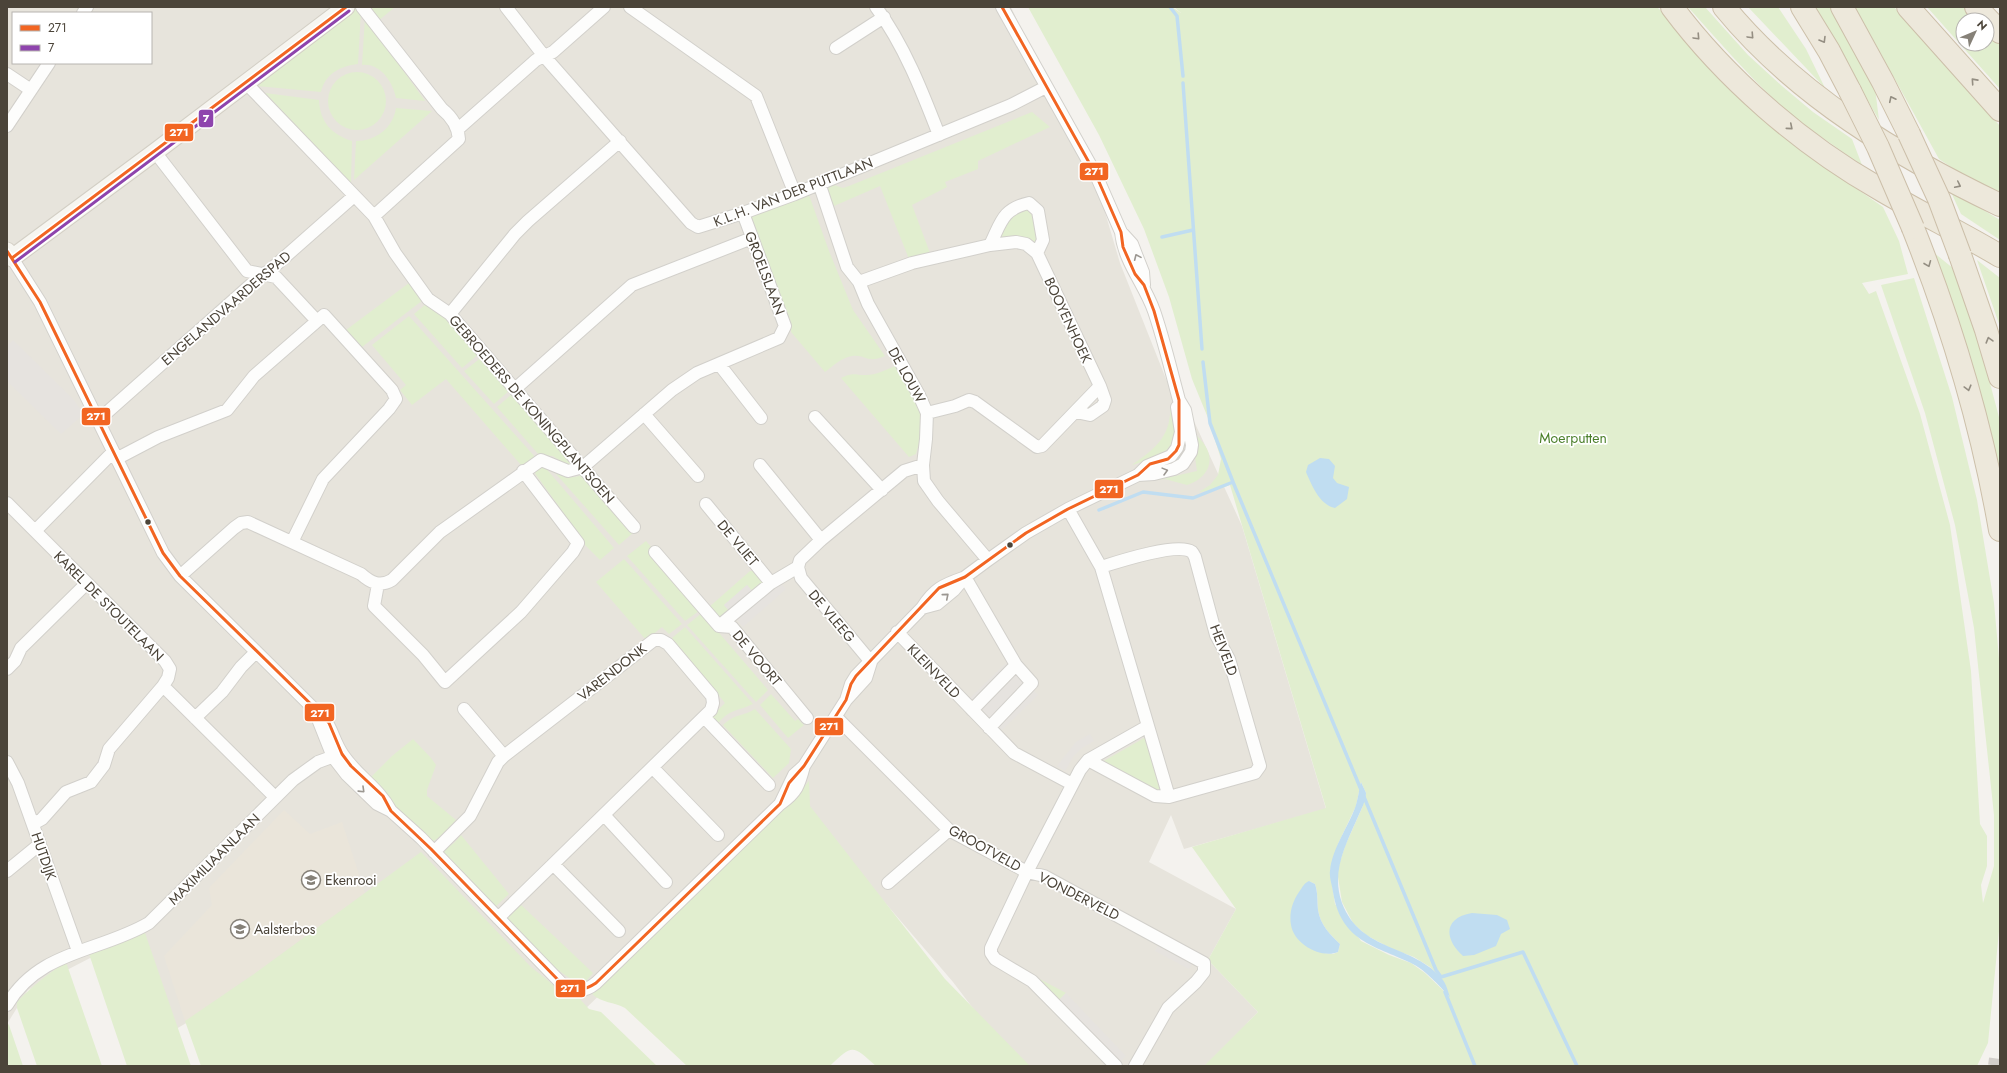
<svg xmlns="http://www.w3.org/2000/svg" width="2007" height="1073" font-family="Jost,sans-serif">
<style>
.residential{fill:#e7e4dc;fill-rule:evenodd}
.education{fill:#eae5da}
.green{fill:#e1eecf;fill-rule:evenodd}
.parking{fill:#e6e3df}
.water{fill:#c0ddf1}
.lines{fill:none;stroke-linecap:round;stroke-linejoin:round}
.stream{stroke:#c0ddf1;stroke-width:3.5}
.highway-tunnel{stroke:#d2cfca;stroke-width:22;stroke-dasharray:22 11;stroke-linecap:butt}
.street-casing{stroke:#d2d0cb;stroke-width:14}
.secondary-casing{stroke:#d3cfc5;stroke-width:19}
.highway-casing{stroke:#ccbfa9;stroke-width:24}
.street{stroke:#fdfdfc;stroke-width:12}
.secondary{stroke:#f7f6f1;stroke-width:17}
.highway{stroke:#ede8db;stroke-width:22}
.highway-bridge-casing{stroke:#ccbfa9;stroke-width:24;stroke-linecap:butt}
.highway-bridge{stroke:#ede8db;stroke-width:22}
.bus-1-casing{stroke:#fff;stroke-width:6}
.bus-2-casing{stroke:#fff;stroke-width:6}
.bus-1{stroke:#f26522;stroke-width:3}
.bus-2{stroke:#8e44ad;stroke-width:3}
.oneway{stroke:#948e82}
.oneway2{stroke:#9b9791}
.bus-dot{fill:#4b4439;stroke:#fff;stroke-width:1.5}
.labels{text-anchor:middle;stroke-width:3.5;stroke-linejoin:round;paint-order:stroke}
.street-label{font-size:14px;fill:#4b4439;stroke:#fff}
.park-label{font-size:14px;fill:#4a7f2a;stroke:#fff}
.poi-label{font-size:14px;fill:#4b4439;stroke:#fff;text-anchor:start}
.line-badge{stroke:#fff;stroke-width:1.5}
.badge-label{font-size:11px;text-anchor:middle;font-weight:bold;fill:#fff}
</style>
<rect width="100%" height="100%" fill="#f4f2ee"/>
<path class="residential" d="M 7,7 L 1011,7 L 1102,202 L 1120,263 L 1172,394 L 1193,419 L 1242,526 L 1326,809 L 1184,849 L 1171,815 L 1149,862 L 1236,909 L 1208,960 L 1258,1012 L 1248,1022 L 1219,1066 L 1017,1066 L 953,982 L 798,801 L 577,1017 L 257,982 L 176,1029 L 96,955 L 28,990 L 7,1024 ZM 13,13 L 151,13 L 151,63 L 13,63 Z"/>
<path class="education" d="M 284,810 L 310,834 L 342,822 L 365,893 L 254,974 L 185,1021 L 164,956 L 212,905 L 209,888 Z"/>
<path class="green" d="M 367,7 L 395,7 L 378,21 Z
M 1028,7 L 1172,7 L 1181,13 L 1174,7 L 1657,7 L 1811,157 L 1883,207 L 1899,241 L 1908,274 L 1862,283 L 1869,294 L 1876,291 L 1920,414 L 1950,525 L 1971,671 L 1980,824 L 1987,836 L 1987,866 L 1981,885 L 1983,903 L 1994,866 L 1994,815 L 1974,628 L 1955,525 L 1925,413 L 1881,285 L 1914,278 L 1952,397 L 1977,500 L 1994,603 L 2000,669 L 2000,921 L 1988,1043 L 1977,1066 L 1204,1066 L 1258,1012 L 1208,960 L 1236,909 L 1192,847 L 1326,808 L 1230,485 L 1216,490 L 1199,492 L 1210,485 L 1218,475 L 1221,459 L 1208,418 L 1192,379 L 1169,297 L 1144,229 L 1099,135 ZM 1361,782 L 1366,793 L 1362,808 L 1345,846 L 1337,871 L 1342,902 L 1353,923 L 1366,935 L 1392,949 L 1414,957 L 1430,967 L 1443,981 L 1449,996 L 1425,973 L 1411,963 L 1389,955 L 1361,941 L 1335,904 L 1330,871 L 1338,844 L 1356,806 ZM 1309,881 L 1315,884 C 1318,893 1317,900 1318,910 C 1320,924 1330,935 1340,944 L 1338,952 L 1333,954 L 1324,953 Z
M 1688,7 L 1705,7 L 1748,55 L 1782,86 L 1813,112 L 1852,139 L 1862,165 C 1832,144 1801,124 1774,99 C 1743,70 1716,38 1688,7 Z
M 1748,7 L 1778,7 L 1806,49 L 1825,88 Z
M 1813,7 L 1832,7 L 1874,80 L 1879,120 Z
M 1855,7 L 1894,7 L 2000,126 L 2000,192 L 1960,173 L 1939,159 Z
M 1927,7 L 1963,7 L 1976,20 L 1963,20 L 1963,44 L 1987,44 L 1987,32 L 2000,45 L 2000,89 Z
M 355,9 L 361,11 L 358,64 C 340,66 325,74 321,92 L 257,86 Z
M 365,17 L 425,101 L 396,98 C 393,83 381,63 362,65 Z
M328 101a29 29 0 1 1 58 0a29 29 0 1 1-58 0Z
M 265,93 L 319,100 C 320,122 331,134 352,141 L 351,183 Z
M 396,108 L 432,111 L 354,180 L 356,141 C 376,141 393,128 396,108 Z
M 1032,112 L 1050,127 L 978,161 L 978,169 L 945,182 L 947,187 L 912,205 L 930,253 L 909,259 L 880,186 L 834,206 L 827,188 L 834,185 L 843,188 L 849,186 Z
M 1950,190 L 2000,220 L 2000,240 L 1961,214 Z
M 809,195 L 829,251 L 853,310 L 885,356 C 866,364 866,354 852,356 C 841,358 833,366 825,372 L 791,332 L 791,327 L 748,215 Z
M 1029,208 L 1040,236 L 1036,244 L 1025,239 L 1000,237 L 1008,218 Z
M 1933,252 L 1954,269 L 1975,330 L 1991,387 L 2000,421 L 2000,493 Z
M 1977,260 L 2000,278 L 2000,326 L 1998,321 Z
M 409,283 L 423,300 L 362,347 L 346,330 Z
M 426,304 L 452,322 L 480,353 L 462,368 L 414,314 Z
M 409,316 L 536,458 L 521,465 L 446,379 L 412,405 L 400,390 L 406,385 L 372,345 Z
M 482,357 L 510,390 L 494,404 L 464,371 Z
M 895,366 C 904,380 919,399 922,417 C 924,429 919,442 916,454 L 909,457 L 841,378 C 853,372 854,375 866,375 C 876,375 886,370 895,366 Z
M 513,393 L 577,467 L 569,467 L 553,456 L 539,455 L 497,407 Z
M 1170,405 C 1181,447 1171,454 1132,465 C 1155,449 1172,436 1170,405 Z
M 1191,430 C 1196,435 1204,442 1207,449 C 1215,466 1203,480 1187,485 L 1165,479 L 1157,480 L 1197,471 Z
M 544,466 L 614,548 L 600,560 L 583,543 L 582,539 L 532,469 Z
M 549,466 C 563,476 567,481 585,474 L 634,532 L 619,545 Z
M 646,541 L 652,548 L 649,551 L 699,611 L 685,621 L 627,556 Z
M 624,559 L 682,624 L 669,634 L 662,627 L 646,640 L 596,582 Z
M 750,571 L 754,571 L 763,581 L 762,584 L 753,592 L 747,585 L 724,605 L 730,612 L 720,620 L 708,608 Z
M 702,613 L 768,690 L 756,702 L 687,625 Z
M 685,627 L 753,704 C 736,712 732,708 718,723 L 711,717 L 725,703 L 672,638 Z
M 771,694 L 795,721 L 798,719 L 804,725 L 788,738 L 760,705 Z
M 755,709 L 791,749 L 789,763 L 773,778 L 723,725 C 736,713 742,717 755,709 Z
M 1146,737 L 1162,790 L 1160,792 L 1102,762 Z
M 413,739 L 431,758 L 436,765 L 427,790 L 427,796 L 456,820 L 445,833 L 431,843 L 369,779 L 392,756 Z
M 809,781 L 810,806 L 945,979 L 1030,1066 L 876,1066 C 852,1045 853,1044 830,1066 L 687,1066 L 625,1008 C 614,1002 602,1003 592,994 L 795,797 Z
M 461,835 L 509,894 L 495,907 L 441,852 L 454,843 Z
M 421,852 L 531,967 L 561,991 L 579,998 L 589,1009 L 601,1012 L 657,1066 L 201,1066 L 185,1021 L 254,974 Z
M 518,902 L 593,973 C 590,977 586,982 581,982 C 564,983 517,930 504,917 Z
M 144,930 L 191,1066 L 127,1066 L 88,951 Z
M 66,962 L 102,1066 L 37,1066 L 17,1008 L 17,1002 C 32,986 48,974 66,962 Z
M 1036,977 L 1066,993 L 1058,1001 Z
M 7,1023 L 9,1025 L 23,1066 L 7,1066 Z"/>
<path class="parking" d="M 13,340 L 73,399 L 84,414 L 61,434 L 7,381 L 7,346 Z
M 780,582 L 786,589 L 743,627 L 724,605 L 747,585 L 759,599 Z
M 1006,663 L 1038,695 L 1002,730 L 970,698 Z
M 1090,734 L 1094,741 L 1082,748 L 1073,757 L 1065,771 L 1057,766 L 1076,742 Z
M 1159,943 L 1193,962 L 1189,969 L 1155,951 Z
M 1066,993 L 1126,1056 L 1120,1062 L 1058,1001 Z"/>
<path class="water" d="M 1320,458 L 1329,459 L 1335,466 L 1333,478 L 1337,483 L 1349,487 L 1347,499 L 1335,508 C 1320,505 1312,486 1306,472 L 1308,465 Z
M 1361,782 C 1362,785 1365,790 1366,793 C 1366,801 1360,812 1357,819 C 1345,846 1331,873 1342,903 C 1361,953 1413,943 1443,980 C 1446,984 1448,991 1450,997 C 1438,985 1426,970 1411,963 C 1373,945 1341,941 1333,892 C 1332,885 1329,877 1330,871 C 1332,848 1349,826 1356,805 C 1358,798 1359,790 1361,782 Z
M 1309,881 L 1315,884 C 1318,893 1317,900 1318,910 C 1320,924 1330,935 1340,944 L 1338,952 C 1321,959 1294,944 1291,925 C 1289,914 1292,902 1299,892 C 1302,888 1304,883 1309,881 Z
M 1472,913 L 1497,915 L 1507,920 L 1510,929 L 1501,934 L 1496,946 L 1474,955 L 1463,956 C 1444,939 1443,918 1472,913 Z"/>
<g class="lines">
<path class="stream" d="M 1170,7 L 1177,16 L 1183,76
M 1183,83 L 1202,349
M 1162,237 L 1193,230
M 1233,482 L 1436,970 L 1441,977 L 1523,952 L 1577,1066
M 1099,510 L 1143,492 L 1193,498 L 1233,482 L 1210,423 L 1203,362
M 1445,992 L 1475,1066"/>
<path class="highway-tunnel" d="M 1999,1066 L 2000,1059"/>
<defs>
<path id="street" d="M 362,7 L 442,109 C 452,117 458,127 459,139 L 374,216
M 506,7 L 544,56 L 691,223 L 698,227 L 743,213 L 795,194 L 1011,105 L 1046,87
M 630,7 L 756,96 L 795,194
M 876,7 C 904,45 922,91 939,135
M 1002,7 L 1096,175 L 1121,232 L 1132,244 L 1137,257 L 1143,272 L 1144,285
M 83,13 L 87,7
M 836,48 L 884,17
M 7,74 L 31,90
M 245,82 L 374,216 L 395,253 L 428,299 L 450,314 L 634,527
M 7,126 L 49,63
M 458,129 L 536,60 L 553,52 L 604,7
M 155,152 L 247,271 L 276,277 L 317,321
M 819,183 L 847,267 L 859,282 L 868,304 L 919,395 L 927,413 L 926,439 L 923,465 L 924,481 L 938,501 L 988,560
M 990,245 C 1001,223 1002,209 1029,203 L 1038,211 L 1043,240 L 1037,253
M 12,258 L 40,302 L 163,553 L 180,576 L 314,709 C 333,723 331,738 343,755 C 358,777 378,787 391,811
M 859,282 L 912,263 L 990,245 L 1016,242 L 1026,244 L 1037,253 L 1100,386 L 1042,446 L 1037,447 L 975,402 L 969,400 L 955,406 L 927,413
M 450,314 L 515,234 L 528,221 L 620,141
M 719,364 L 761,418
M 516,388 L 632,285 L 752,238
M 1076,412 L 1090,415 L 1103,406 L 1105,400 L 1100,386
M 644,414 L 698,476
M 815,417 L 882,490
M 98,419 L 104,415 L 263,274 L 269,271 L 354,196
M 116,459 L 158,437 L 227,410 L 254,376 L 324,315 L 392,390 L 396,399 L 389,409 L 323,479 L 292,542
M 760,465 L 821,540
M 1138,475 L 1147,466 L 1171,456 L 1177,448 L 1181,432 L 1177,407
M 7,503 L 165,661 L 170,669 L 168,678 L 163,686 L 275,797
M 706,504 L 771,583
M 1068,509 L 1101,567 L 1169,797
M 35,531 L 113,452
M 655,552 L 719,626 L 732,627 L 807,718
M 798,567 L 801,578 L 871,662
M 180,576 L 234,528 L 241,523 L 248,522 L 361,574 C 371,583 380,587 392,580 L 440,532 L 541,460 L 568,471 L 583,467 L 672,390 L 697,373 L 779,338 L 785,326 L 743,213
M 965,577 L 1016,665 L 972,710
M 378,584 L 374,606 L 423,655 L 445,682 L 521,612 L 573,552 L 578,543 L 523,471
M 922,608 L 937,604 L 954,590 L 965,577 L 988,560 L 1026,533 L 1068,509 L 1138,475 L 1154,474 L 1174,469 L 1183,464 L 1191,452 L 1192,445 L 1185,410 L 1179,400 C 1171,371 1164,340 1154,311 C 1144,283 1124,262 1121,232
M 719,626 L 771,583 L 798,567 L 800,560 L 821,540 L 904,471 L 923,465
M 897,632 L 1014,753 L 1072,784
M 7,669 L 15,661 L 21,648 L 87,583
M 846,700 L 851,684 L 856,676 L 922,608 C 934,589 943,585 963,578
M 314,709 L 333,757 L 347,775 L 377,804 L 391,811 L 421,838 L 562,984 C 574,993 585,992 596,983 L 780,804 C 797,792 799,785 804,766
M 464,709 L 504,756
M 704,717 L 769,785
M 836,717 L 949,830 L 1027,872 L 1044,876 L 1204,963 L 1204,972 L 1196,982 L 1168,1008 L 1135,1066
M 195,718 L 222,692 L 241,667 L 256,652
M 989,728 L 1032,683 L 1016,665
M 1088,760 L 1155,796 L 1169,797 L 1255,773 L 1260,766 L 1229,659 L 1216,635 L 1195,557 C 1194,555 1193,553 1192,552 C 1178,542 1117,562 1101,567
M 7,762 L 18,783 L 78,951
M 653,768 L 718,835
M 780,804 L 794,775 L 804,766 L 846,700 L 866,678 L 871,662
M 604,815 L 666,882
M 33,824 L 42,819 L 66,792 L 91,782 L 104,765 L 109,749 L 163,686
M 434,852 L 470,816 L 498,762 L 504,756 L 654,640 L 661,640 L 668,644 L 712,696 L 713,703 L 711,710 L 498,918
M 553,864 L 619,931
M 7,871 L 40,844
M 888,883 L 949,830
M 7,1005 C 39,950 100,952 149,923 L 293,780 L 318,762 L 340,754
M 1116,1066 L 1032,981 L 995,959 L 991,953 L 991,948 L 1027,872 L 1080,770 L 1088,760 L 1148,726"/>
<path id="secondary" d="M 7,251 L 12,258 L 155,152 L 346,7"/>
<path id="highway" d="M 1672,7 C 1725,78 1801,144 1878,188 C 1918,212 1960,232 2000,256
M 1724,7 C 1797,96 1898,156 2000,205
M 1802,7 L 1829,51 L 1850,91
M 1842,7 L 1883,82 L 1909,134
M 1908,7 L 2000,110
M 1976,7 L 2000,32
M 1913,228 C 1952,326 1982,426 2000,530
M 1960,255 L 1986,330 L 2000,377"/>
</defs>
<use href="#street" class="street-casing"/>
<use href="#secondary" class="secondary-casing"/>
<use href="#highway" class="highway-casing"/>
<use href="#street" class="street"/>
<use href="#secondary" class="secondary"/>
<use href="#highway" class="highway"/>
<defs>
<path id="highway-bridge" d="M 1850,91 L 1878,147 L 1913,228
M 1909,134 L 1939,199 L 1960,255"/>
</defs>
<use href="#highway-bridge" class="highway-bridge-casing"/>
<use href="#highway-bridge" class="highway-bridge"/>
<defs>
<path id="bus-1" d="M 7,251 L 40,302 L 163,553 L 180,576 L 324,717 L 329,723 L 342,754 L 351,766 L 383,796 L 391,811 L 431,849 L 562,984 C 574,992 584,991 596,983 L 780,804 L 789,783 L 804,766 L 846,700 L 851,684 L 856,676 L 939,588 L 965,577 L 1026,533 L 1068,509 L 1138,475 L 1150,464 L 1168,459 L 1176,451 L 1179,445 L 1179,400 L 1154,311 L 1144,285 L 1135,274 L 1123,247 L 1121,232 L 1096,175 L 1002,7
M 12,258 L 346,7"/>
<path id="bus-2" d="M 15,262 L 349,11"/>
</defs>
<use href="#bus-1" class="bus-1-casing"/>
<use href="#bus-2" class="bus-2-casing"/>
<use href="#bus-1" class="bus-1"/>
<use href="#bus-2" class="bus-2"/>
</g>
<defs><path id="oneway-chevron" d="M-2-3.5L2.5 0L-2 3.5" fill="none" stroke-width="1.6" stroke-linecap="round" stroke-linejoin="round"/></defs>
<g class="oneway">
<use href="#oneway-chevron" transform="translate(1751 36) rotate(47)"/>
<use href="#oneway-chevron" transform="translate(1697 37) rotate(47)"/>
<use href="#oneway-chevron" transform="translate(1823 40) rotate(59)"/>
<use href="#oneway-chevron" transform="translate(1974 81) rotate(-132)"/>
<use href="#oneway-chevron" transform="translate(1892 99) rotate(-116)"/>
<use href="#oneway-chevron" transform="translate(1790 127) rotate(40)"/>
<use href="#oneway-chevron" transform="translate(1958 185) rotate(26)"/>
<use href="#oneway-chevron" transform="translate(1928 264) rotate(68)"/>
<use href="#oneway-chevron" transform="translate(1989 340) rotate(-106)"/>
<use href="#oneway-chevron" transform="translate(1968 388) rotate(75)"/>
</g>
<g class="oneway2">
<use href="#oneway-chevron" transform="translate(1137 257) rotate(-114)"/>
<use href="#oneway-chevron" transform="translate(1165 471) rotate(-15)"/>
<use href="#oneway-chevron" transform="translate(946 596) rotate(-40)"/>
<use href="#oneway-chevron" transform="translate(362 790) rotate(44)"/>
</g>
<defs>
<symbol id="school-ring" viewBox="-11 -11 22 22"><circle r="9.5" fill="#fff" stroke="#868178" stroke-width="1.5"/><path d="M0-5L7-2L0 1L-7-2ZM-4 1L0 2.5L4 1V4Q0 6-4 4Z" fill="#868178"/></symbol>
</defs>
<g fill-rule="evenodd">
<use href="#school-ring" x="300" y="869" width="22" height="22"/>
<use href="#school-ring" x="229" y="918" width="22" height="22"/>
</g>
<g class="bus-dot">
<circle cx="148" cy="522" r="3.5"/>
<circle cx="1010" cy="545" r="3.5"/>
</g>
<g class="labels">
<g class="street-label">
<text transform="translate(793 192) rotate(-21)" y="5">K.L.H. VAN DER PUTTLAAN</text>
<text transform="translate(765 273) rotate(69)" y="5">GROELSLAAN</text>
<text transform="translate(226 308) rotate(-41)" y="5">ENGELANDVAARDERSPAD</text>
<text transform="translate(1068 320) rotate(65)" y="5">BOOYENHOEK</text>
<text transform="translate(907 375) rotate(61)" y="5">DE LOUW</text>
<text transform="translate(532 409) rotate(49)" y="5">GEBROEDERS DE KONINGPLANTSOEN</text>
<text transform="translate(738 543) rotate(50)" y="5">DE VLIET</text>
<text transform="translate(109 606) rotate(45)" y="5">KAREL DE STOUTELAAN</text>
<text transform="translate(832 616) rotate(50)" y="5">DE VLEEG</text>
<text transform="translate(1224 650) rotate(69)" y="5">HEIVELD</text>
<text transform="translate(757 658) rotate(50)" y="5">DE VOORT</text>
<text transform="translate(934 671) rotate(46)" y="5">KLEINVELD</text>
<text transform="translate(612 672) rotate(-38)" y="5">VARENDONK</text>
<text transform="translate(985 848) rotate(29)" y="5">GROOTVELD</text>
<text transform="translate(44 856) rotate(71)" y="5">HUTDIJK</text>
<text transform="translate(214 859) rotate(-45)" y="5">MAXIMILIAANLAAN</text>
<text transform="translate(1079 896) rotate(27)" y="5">VONDERVELD</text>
</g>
<g class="park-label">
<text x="1573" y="443">Moerputten</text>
</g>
<g class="poi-label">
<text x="325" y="885">Ekenrooi</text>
<text x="254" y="934">Aalsterbos</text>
</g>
</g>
<g class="line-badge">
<rect x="198" y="109" width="16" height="19" rx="4" fill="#8e44ad"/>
<rect x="164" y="123" width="30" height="19" rx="4" fill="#f26522"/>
<rect x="1079" y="162" width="30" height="19" rx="4" fill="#f26522"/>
<rect x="81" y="407" width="30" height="19" rx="4" fill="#f26522"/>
<rect x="1094" y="479" width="30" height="20" rx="4" fill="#f26522"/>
<rect x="304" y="703" width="31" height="19" rx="4" fill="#f26522"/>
<rect x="814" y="717" width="30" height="19" rx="4" fill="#f26522"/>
<rect x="555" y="979" width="31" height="19" rx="4" fill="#f26522"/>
</g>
<g class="badge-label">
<text x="206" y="122">7</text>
<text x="179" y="136">271</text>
<text x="1094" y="175">271</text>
<text x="96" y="420">271</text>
<text x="1109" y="493">271</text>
<text x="320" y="717">271</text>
<text x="829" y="730">271</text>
<text x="570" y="992">271</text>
</g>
<rect width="2007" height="1073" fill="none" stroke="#4b4439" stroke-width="16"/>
<rect x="12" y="12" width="140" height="52" fill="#ffffff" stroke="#b7b4b0"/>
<rect x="20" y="25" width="20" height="6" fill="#f26522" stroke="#b7b4b0"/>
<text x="48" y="32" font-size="12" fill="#4b4439">271</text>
<rect x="20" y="45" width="20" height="6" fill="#8e44ad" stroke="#b7b4b0"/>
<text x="48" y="52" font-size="12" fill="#4b4439">7</text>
<g transform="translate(1975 32) rotate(46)"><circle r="19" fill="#ffffff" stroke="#b7b4b0"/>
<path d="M0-3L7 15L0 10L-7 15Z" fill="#868178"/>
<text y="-6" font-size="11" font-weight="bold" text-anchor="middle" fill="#4b4439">N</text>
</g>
</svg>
